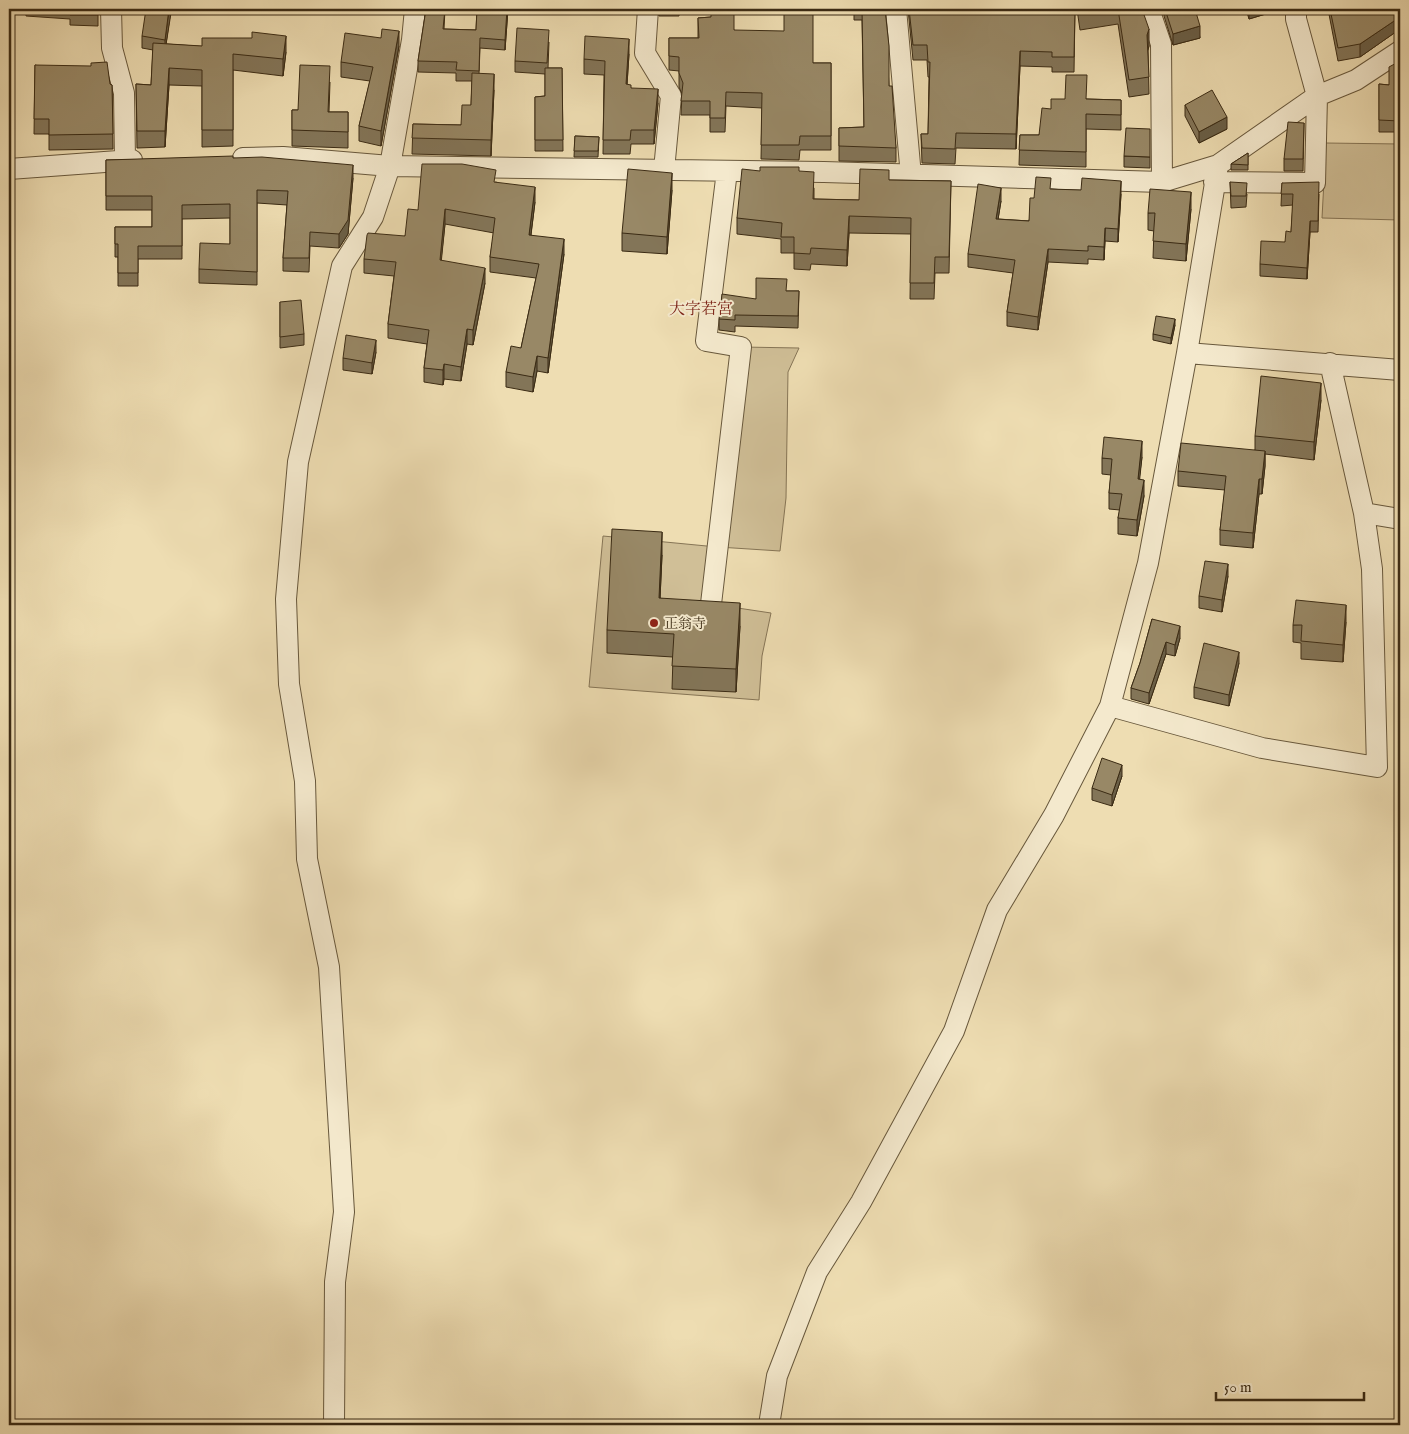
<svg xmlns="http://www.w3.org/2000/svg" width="1409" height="1434" font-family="'IM FELL English','Noto Serif JP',serif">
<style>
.green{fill:#d0bf97;stroke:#867556}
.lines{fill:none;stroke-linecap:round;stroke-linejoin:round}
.minor-casing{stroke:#68583c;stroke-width:22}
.minor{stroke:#f4e9cd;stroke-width:20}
.wall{fill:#837558;stroke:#3b2b14}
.shaded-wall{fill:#6a5f47;stroke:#3b2b14}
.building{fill:#988866;stroke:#3b2b14}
.poi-dot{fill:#8f2418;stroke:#f4e9cd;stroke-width:2}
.labels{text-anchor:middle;stroke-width:4;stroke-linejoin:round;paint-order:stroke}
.poi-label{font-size:14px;fill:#3b2b14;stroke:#f4e9cd;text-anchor:start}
.quarter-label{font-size:16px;fill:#7a1f14;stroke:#f4e9cd}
</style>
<rect width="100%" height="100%" fill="#eeddb2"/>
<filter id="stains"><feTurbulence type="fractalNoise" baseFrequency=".004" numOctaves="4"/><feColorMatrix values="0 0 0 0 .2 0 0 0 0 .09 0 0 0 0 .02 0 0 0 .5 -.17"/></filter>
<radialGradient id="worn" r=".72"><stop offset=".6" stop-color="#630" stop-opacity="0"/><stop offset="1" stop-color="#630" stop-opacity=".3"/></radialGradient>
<path class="green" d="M 1326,143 L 1400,144 L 1400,220 L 1322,218 Z
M 741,347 L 799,348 L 788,372 L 786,498 L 780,551 L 718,547 L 711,604 L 771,613 L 762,656 L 759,700 L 589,687 L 603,536 L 717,547 Z"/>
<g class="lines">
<defs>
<path id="minor" d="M 111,9 L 112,48 L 124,93 L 125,160
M 648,9 L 645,53 L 671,96 L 664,170
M 896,9 L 911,176
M 1149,9 L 1161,44 L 1162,182
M 243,158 L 283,157 L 390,166 L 824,172 L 1162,182 L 1218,165 L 1317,96 L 1356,80 L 1400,51
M 9,169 L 132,160
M 1214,182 L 1315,183 L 1317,96 L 1296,19 L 1296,9
M 1187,353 L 1400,370
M 1364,513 L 1400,519
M 711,604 L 741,347 L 706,341 L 727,171
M 1110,706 L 1262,748 L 1377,767 L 1372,569 L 1364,513 L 1330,363
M 334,1425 L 335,1282 L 344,1212 L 329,967 L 307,859 L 305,781 L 289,684 L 286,599 L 298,462 L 342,266 L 373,217 L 390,166 L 412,40 L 415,9
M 769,1425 L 777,1376 L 817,1272 L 861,1202 L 954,1031 L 997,910 L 1054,815 L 1110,706 L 1148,563 L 1187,353 L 1218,165"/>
</defs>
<use href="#minor" class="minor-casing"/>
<use href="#minor" class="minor"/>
</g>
<path class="wall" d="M 26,9 L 98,9 L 98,26 L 70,25 L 70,19 L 26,16 Z
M 171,9 L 166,44 L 286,52 L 283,76 L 233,70 L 233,146 L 202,147 L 202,86 L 169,85 L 165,147 L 137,148 L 136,84 L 151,85 L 153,50 L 142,48 L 142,36 Z
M 426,9 L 445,9 L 444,29 L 476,30 L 477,9 L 508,9 L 505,50 L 480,48 L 479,74 L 494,90 L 491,156 L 412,154 L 413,124 L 461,125 L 471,105 L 472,81 L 456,81 L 456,73 L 418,72 L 418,61 Z
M 659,9 L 679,9 L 679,16 L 659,16 Z
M 854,9 L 885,9 L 889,86 L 896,148 L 896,162 L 839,161 L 839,128 L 864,127 L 862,20 L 854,20 Z
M 908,9 L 1075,9 L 1074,72 L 1052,72 L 1052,67 L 1020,66 L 1016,149 L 956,148 L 955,164 L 922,163 L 921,134 L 928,134 L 929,77 L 928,77 L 927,60 L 913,60 Z
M 1077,9 L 1142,9 L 1149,46 L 1148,50 L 1149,94 L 1129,97 L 1118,24 L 1080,30 Z
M 1164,9 L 1195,9 L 1200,38 L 1173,45 L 1164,16 Z
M 1246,9 L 1279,9 L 1279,10 L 1249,19 Z
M 1328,9 L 1400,9 L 1400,29 L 1360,57 L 1338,61 Z
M 711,17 L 734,30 L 813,63 L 831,63 L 831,150 L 800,150 L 799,160 L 761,159 L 762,108 L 726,106 L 725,132 L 710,132 L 710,115 L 681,115 L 682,94 L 679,87 L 679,71 L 669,70 L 669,38 L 698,38 L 698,18 Z
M 381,38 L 399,46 L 381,146 L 359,141 L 359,126 L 370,81 L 341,77 L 341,62 Z
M 549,42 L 548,68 L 562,68 L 563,151 L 535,151 L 535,97 L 545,96 L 545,74 L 515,72 L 515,61 Z
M 629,54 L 627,85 L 631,88 L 658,103 L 654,144 L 631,144 L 630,154 L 603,154 L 604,75 L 584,74 L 584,59 Z
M 1400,61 L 1400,132 L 1379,132 L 1379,84 L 1389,85 Z
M 35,65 L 112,85 L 113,149 L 49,150 L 49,134 L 34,134 Z
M 330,82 L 329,112 L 348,112 L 348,148 L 292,146 L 292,110 L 298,110 Z
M 1086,99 L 1121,100 L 1121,130 L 1086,129 L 1086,167 L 1019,165 L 1020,135 L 1039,135 L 1051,109 Z
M 1185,105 L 1227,129 L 1199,143 L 1185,116 Z
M 1304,123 L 1303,171 L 1284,171 L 1284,159 Z
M 575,136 L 599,137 L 598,157 L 574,157 Z
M 1248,153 L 1248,170 L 1231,170 L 1231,164 Z
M 1124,156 L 1150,157 L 1150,168 L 1124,167 Z
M 233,158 L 353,178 L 348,234 L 339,248 L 310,246 L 309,272 L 283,271 L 283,258 L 287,205 L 257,203 L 257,285 L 199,283 L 199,269 L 230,244 L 230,218 L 182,219 L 182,259 L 138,259 L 138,286 L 118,286 L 118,257 L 115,257 L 115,227 L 152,227 L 152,210 L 106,210 L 106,160 Z
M 760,171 L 799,171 L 814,188 L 814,199 L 859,200 L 889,180 L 951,181 L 949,273 L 935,273 L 934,299 L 910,299 L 911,234 L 849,233 L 847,266 L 811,264 L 810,270 L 794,269 L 794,253 L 781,253 L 781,239 L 737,234 L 737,218 Z
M 496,182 L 535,202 L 531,235 L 564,254 L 548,373 L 537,371 L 533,392 L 506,387 L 506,372 L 521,348 L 536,278 L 490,272 L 490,257 L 494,233 L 445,224 L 441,260 L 485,283 L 473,345 L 467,344 L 461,381 L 444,379 L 443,385 L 424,382 L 424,368 L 427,344 L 388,338 L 388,324 L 394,276 L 364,273 L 364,259 L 405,236 L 418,210 Z
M 1230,182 L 1247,194 L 1246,207 L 1231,208 Z
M 1282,183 L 1319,194 L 1318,232 L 1310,232 L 1307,279 L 1260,276 L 1260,264 L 1285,242 L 1291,232 L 1293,205 L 1281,206 Z
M 1051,189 L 1121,194 L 1118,242 L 1105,241 L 1104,260 L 1088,259 L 1088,264 L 1048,262 L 1038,330 L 1007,326 L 1007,312 L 1013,273 L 968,267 L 968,254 L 1001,201 L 998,219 L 1029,221 L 1034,198 Z
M 672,190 L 667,254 L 622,251 L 622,233 Z
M 1191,209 L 1186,261 L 1153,258 L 1154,231 L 1148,230 L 1148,213 Z
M 787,291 L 799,291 L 798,328 L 735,326 L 735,332 L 719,330 L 719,319 L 756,299 Z
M 280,302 L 304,334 L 304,345 L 280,348 Z
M 1175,325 L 1171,344 L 1153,340 L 1153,334 Z
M 376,352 L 372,374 L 343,370 L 343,358 Z
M 1321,400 L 1314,460 L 1265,454 L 1265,466 L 1262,494 L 1259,494 L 1253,548 L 1220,545 L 1220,530 L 1225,490 L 1178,486 L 1178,471 L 1255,450 L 1255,436 Z
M 1142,457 L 1139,480 L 1144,496 L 1137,536 L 1118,534 L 1118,518 L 1120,510 L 1109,509 L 1109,493 L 1111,475 L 1102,474 L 1102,458 Z
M 662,555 L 660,598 L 740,626 L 736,692 L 672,689 L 673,657 L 607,653 L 607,630 Z
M 1228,576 L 1222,612 L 1199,608 L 1199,596 Z
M 1152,619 L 1180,638 L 1175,656 L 1166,654 L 1149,704 L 1131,699 L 1131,688 L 1140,663 Z
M 1346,622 L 1343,662 L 1301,659 L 1301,643 L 1293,642 L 1293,625 Z
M 1239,663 L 1229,706 L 1194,698 L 1194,687 Z
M 1122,776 L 1112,806 L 1092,800 L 1092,788 Z"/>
<path class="shaded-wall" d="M 169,9 L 171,9 L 171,13 L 165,51 L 165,40 Z
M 507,9 L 508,9 L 505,50 L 505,40 Z
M 1249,9 L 1279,9 L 1279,10 L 1249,19 Z
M 1400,17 L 1400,29 L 1360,57 L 1360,44 Z
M 1200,26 L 1200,38 L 1173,45 L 1173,34 Z
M 1149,29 L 1149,46 L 1147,53 L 1147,35 Z
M 399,31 L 399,46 L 381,146 L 381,131 Z
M 286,36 L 286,52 L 283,76 L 283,59 Z
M 629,39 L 629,54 L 626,99 L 626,84 Z
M 1020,51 L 1020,66 L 1016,149 L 1016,134 Z
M 169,68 L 169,85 L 165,147 L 165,131 Z
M 494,74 L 494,90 L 491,156 L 491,140 Z
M 658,89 L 658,103 L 654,144 L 654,130 Z
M 1227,117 L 1227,129 L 1199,143 L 1199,132 Z
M 353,165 L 353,178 L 348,234 L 339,248 L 339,234 Z
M 672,173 L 672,190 L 667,254 L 667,237 Z
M 1121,181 L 1121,194 L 1118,242 L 1118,229 Z
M 535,187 L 535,202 L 529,249 L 529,235 Z
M 1001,188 L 1001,201 L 996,232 L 996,219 Z
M 1191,192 L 1191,209 L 1186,261 L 1186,244 Z
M 445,209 L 445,224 L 440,274 L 440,260 Z
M 849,216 L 849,233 L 847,266 L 847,250 Z
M 1310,221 L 1310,232 L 1307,279 L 1307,268 Z
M 1105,228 L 1105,241 L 1104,260 L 1104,247 Z
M 564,239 L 564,254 L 548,373 L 548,358 Z
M 1048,249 L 1048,262 L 1038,330 L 1038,317 Z
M 485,268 L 485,283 L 473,345 L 473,330 Z
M 1175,319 L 1175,325 L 1171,344 L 1171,338 Z
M 467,329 L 467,344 L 461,381 L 461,367 Z
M 376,340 L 376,352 L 372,374 L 372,363 Z
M 537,356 L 537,371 L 533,392 L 533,377 Z
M 444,364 L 444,379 L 443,385 L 443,370 Z
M 1321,383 L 1321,400 L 1314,460 L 1314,442 Z
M 1142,441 L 1142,457 L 1138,495 L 1138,479 Z
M 1265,451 L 1265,466 L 1262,494 L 1262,479 Z
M 1259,479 L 1259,494 L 1253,548 L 1253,533 Z
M 1144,480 L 1144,496 L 1137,536 L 1137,520 Z
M 662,532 L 662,555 L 659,621 L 659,598 Z
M 1228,564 L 1228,576 L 1222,612 L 1222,600 Z
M 740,603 L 740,626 L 736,692 L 736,669 Z
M 1346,605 L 1346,622 L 1343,662 L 1343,645 Z
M 1180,626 L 1180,638 L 1175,656 L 1175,645 Z
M 1166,642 L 1166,654 L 1149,704 L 1149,693 Z
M 1239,652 L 1239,663 L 1229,706 L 1229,695 Z
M 1122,765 L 1122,776 L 1112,806 L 1112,795 Z"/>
<path class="building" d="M 71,9 L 98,9 L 98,15 L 70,15 Z
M 146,9 L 169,9 L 165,40 L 142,36 Z
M 426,9 L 445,9 L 443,29 L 476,30 L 477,9 L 507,9 L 505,40 L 480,38 L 479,71 L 456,70 L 457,62 L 418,61 Z
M 711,9 L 734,9 L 734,30 L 784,31 L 784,9 L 813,9 L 813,63 L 831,63 L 831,136 L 800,136 L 799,145 L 761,145 L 762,93 L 726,92 L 725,118 L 710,118 L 710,101 L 681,101 L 683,83 L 679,73 L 679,57 L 669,56 L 669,38 L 699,38 L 698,18 L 711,17 Z
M 862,9 L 885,9 L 889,46 L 889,86 L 892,86 L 896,148 L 839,146 L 839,128 L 864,127 Z
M 909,9 L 1075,9 L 1074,57 L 1052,57 L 1052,52 L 1020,51 L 1016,134 L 956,133 L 955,149 L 922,148 L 921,134 L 928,134 L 930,62 L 928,62 L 927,45 L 913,45 Z
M 1079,9 L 1104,9 L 1080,12 Z
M 1118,9 L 1142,9 L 1149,29 L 1147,35 L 1149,77 L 1129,80 Z
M 1165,9 L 1195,9 L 1200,26 L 1173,34 Z
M 1330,9 L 1400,9 L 1400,17 L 1360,44 L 1338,48 Z
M 517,28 L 549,30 L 547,63 L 515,61 Z
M 382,29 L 399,31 L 381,131 L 359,126 L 373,67 L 341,62 L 345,33 L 381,38 Z
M 252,32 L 286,36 L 283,59 L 233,54 L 233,130 L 202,130 L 202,70 L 169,68 L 165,131 L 137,131 L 136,84 L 151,85 L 153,43 L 202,46 L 202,38 L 252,38 Z
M 585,36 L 629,39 L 626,84 L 631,85 L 631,88 L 658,89 L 654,130 L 631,130 L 630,140 L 603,140 L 605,61 L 584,59 Z
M 1400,61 L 1400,121 L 1379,120 L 1379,84 L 1389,85 L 1389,67 Z
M 107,62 L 110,84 L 112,85 L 113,134 L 49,135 L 49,119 L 34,119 L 35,65 L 91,66 L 91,63 Z
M 300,65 L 330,66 L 328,112 L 348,112 L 348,132 L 292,130 L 292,110 L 298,110 Z
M 545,68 L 562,68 L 563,140 L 535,140 L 535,97 L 545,96 Z
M 472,73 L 494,74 L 491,140 L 412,138 L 413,124 L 461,125 L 462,105 L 471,105 Z
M 1066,75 L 1087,75 L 1086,99 L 1121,100 L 1121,115 L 1086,114 L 1086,152 L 1019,150 L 1020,135 L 1039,135 L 1042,108 L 1051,109 L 1051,99 L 1065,99 Z
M 1212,90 L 1227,117 L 1199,132 L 1185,105 Z
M 1288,122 L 1304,123 L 1303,159 L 1284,159 Z
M 1126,128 L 1150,129 L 1150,157 L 1124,156 Z
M 575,136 L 599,137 L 598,151 L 574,151 Z
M 1248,153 L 1248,165 L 1231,164 Z
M 233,156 L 233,158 L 262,157 L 353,165 L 348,220 L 339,234 L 310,232 L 309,258 L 283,258 L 288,191 L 257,190 L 257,272 L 199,269 L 200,243 L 230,244 L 230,204 L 182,205 L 182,246 L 138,246 L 138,273 L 118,273 L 118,244 L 115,244 L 115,227 L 152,227 L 152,196 L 106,196 L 106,160 Z
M 422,164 L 462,164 L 496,170 L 494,182 L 535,187 L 529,235 L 564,239 L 548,358 L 537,356 L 533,377 L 506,372 L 511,346 L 521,348 L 539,264 L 490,257 L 495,218 L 445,209 L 440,260 L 485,268 L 473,330 L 467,329 L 461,367 L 444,364 L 443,370 L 424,368 L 429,330 L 388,324 L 396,262 L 364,259 L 367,235 L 368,233 L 405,236 L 408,209 L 418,210 Z
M 760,167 L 799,167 L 799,171 L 814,172 L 813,199 L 859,200 L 860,169 L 889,170 L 889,180 L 951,181 L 949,257 L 935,257 L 934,283 L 910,283 L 911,218 L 849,216 L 847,250 L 811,248 L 810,254 L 794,253 L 794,237 L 781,237 L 782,223 L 737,218 L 742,169 L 760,171 Z
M 628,169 L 672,173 L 667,237 L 622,233 Z
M 1036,177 L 1051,178 L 1050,189 L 1081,190 L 1082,178 L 1121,181 L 1118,229 L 1105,228 L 1104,247 L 1088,246 L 1088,251 L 1048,249 L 1038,317 L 1007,312 L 1015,260 L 968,254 L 978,184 L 1001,188 L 996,219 L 1029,221 L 1030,198 L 1034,198 Z
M 1230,182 L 1247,183 L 1246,196 L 1231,196 Z
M 1319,182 L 1318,221 L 1310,221 L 1307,268 L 1260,264 L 1261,241 L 1285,242 L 1286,231 L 1291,232 L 1293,194 L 1281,194 L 1282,183 Z
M 1150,189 L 1191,192 L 1186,244 L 1153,241 L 1155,213 L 1148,213 Z
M 756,278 L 787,279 L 786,291 L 799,291 L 798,316 L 735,315 L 735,320 L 719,319 L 722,294 L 756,299 Z
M 301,300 L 304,334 L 280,337 L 280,302 Z
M 1156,316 L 1175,319 L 1171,338 L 1153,334 Z
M 346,335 L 376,340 L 372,363 L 343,358 Z
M 1261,376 L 1321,383 L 1314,442 L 1255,436 Z
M 1104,437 L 1142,441 L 1138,479 L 1144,480 L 1137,520 L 1118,518 L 1122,494 L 1109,493 L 1112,459 L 1102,458 Z
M 1181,443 L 1265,451 L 1262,479 L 1259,479 L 1253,533 L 1220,530 L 1226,476 L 1178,471 Z
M 612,529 L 662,532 L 659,598 L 740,603 L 736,669 L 672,666 L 674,634 L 607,630 Z
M 1205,561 L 1228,564 L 1222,600 L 1199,596 Z
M 1296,600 L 1346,605 L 1343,645 L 1301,641 L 1302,625 L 1293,625 Z
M 1152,619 L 1180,626 L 1175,645 L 1166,642 L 1149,693 L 1131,688 L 1140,663 Z
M 1204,643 L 1239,652 L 1229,695 L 1194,687 Z
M 1102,758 L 1122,765 L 1112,795 L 1092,788 Z"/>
<circle class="poi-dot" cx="654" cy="623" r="5"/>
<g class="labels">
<g class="poi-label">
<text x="664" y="628">正翁寺</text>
</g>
<g class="quarter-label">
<text x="701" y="314">大字若宮</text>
</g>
</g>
<rect width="1409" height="1434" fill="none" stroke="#eeddb2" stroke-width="30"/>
<rect x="10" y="10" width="1389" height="1414" fill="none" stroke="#3b2b14" stroke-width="2.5"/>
<rect x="15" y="15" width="1379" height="1404" fill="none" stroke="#3b2b14"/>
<path d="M1216 1392v8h148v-8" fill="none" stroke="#3b2b14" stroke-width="2.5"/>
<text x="1224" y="1392" font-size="15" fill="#3b2b14" stroke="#f4e9cd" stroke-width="4" paint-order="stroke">50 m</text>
<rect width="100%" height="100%" filter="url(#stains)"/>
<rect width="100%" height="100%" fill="url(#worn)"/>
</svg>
